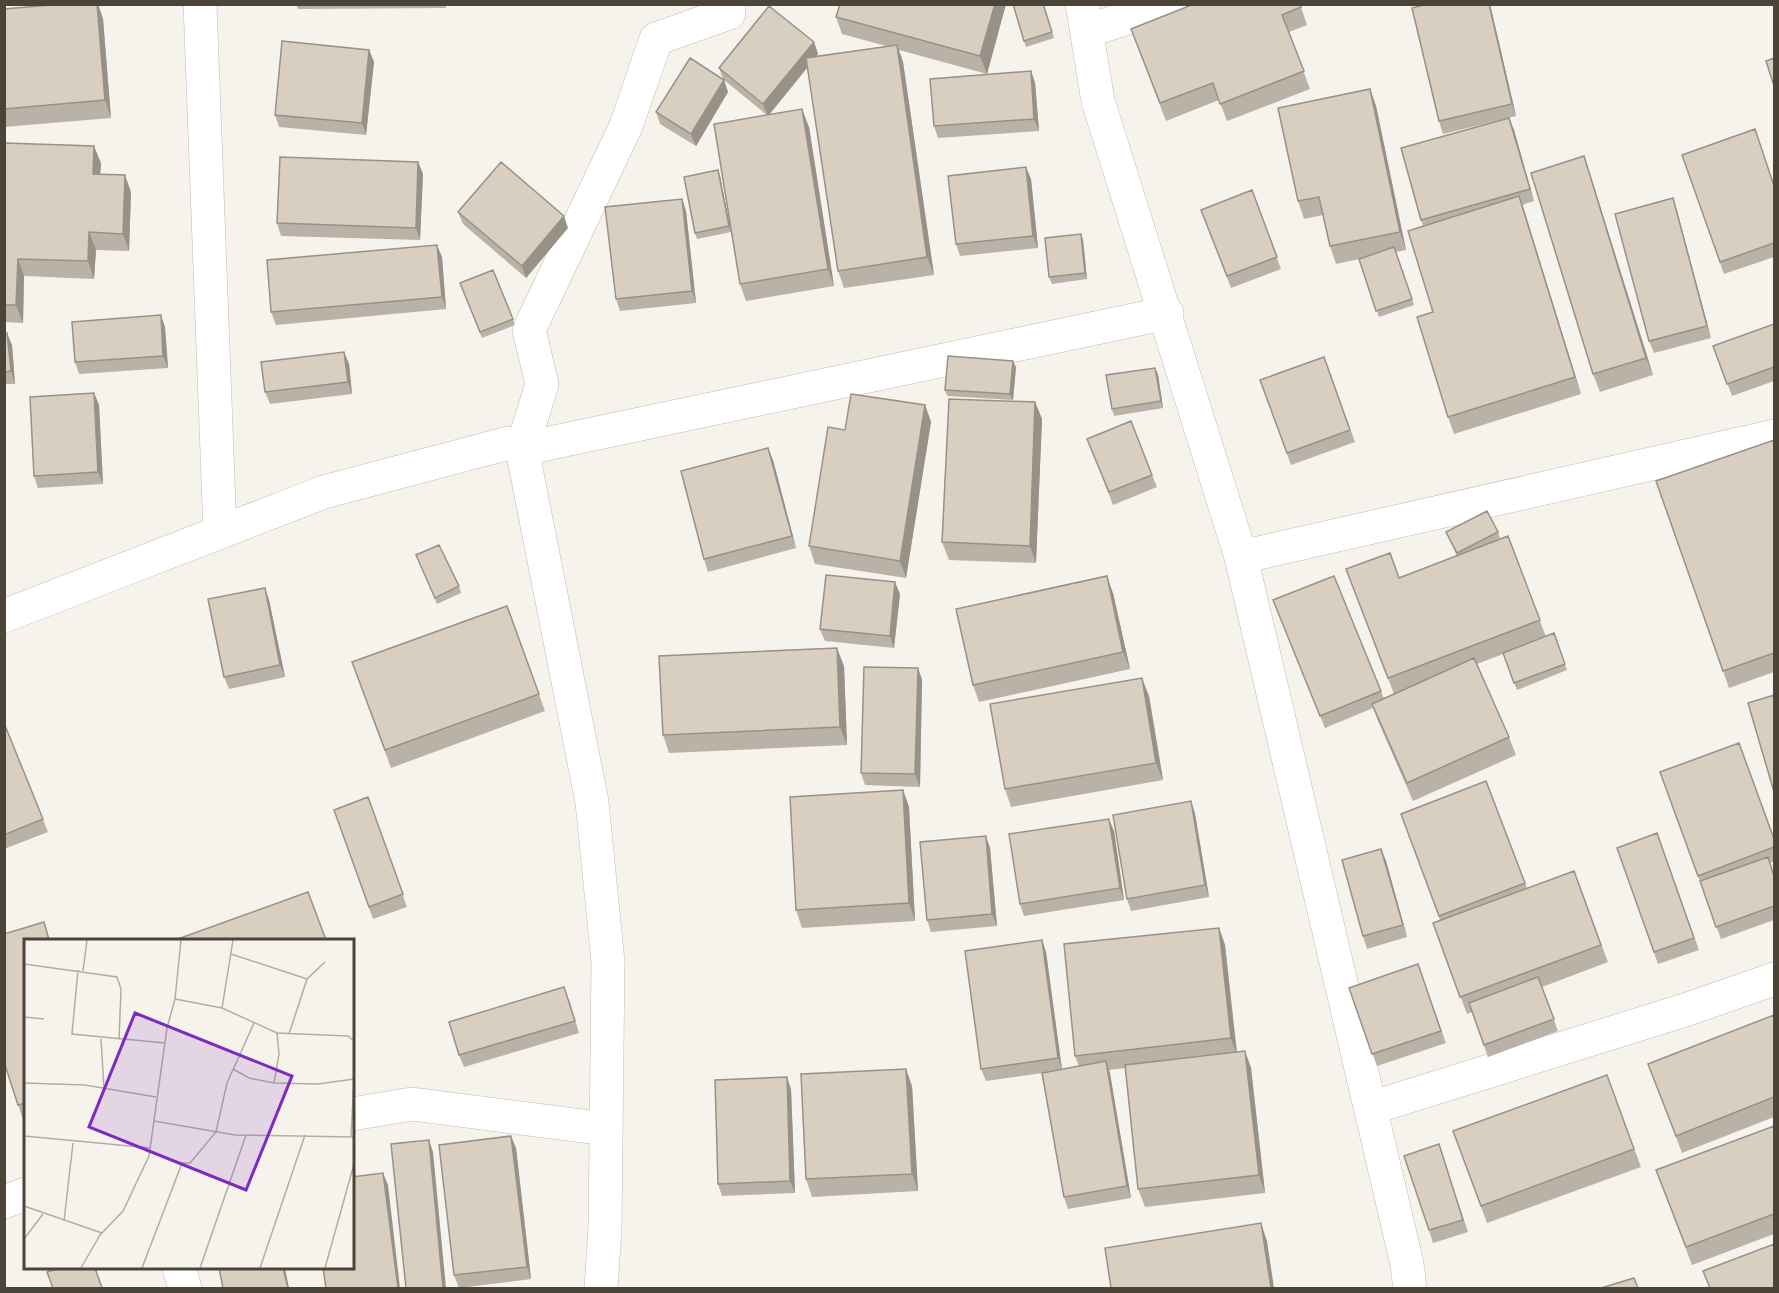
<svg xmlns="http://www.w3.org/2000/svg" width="1779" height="1293" font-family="'DM Sans',sans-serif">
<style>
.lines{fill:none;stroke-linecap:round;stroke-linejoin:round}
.minor-casing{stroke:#c2bbae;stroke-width:34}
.minor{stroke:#fff;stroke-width:33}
.wall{fill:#bab2a6}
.shaded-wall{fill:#979187}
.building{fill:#d8cfc1;stroke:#979187;stroke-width:1.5}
.inset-road{fill:none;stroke:#b2ada4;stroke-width:1.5}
.view{fill:#7b2cbf;fill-opacity:0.15;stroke:#7b2cbf;stroke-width:3}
.inset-edge{fill:none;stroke:#4b4439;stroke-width:3}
</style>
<rect width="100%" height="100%" fill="#f6f3ec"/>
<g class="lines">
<defs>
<path id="minor" d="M 200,4 L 220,532
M 1082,4 L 1098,101 L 1241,557 L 1407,1264 L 1410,1288
M 1087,31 L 1171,4
M 1241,557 L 1774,436
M 4,616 L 324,492 L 509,443 L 522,449 L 1167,313
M 1371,1108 L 1685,1010 L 1774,979
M 352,1114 L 412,1104 L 606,1129
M 4,1202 L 26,1194
M 179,1268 L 185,1288
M 601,1288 L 605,1229 L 608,962 L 592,802 L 522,449 L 542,384 L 529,330 L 626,126 L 656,39 L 729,13 L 728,4"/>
</defs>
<use href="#minor" class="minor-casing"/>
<use href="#minor" class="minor"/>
</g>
<path class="wall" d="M 63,4 L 98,4 L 103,19 L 111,118 L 4,127 L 4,9 Z
M 296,4 L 446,4 L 446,8 L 298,9 Z
M 1006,4 L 987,74 L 899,50 L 903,62 L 934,275 L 844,288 L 838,271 L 808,67 L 769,115 L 809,127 L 834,286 L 746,301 L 740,284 L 731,232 L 697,239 L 695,233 L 718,170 L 720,176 L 731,231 L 767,115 L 724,80 L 728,92 L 696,146 L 660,124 L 656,112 L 723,79 L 719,68 L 814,42 L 818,54 L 816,56 L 886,46 L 842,34 L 836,17 Z
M 1044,4 L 1054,38 L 1026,47 L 1024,41 Z
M 1300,4 L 1307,25 L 1289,32 L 1310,89 L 1227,121 L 1219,100 L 1166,121 L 1131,29 Z
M 1427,4 L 1490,4 L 1516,116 L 1443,134 L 1439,121 Z
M 369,50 L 374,62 L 366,135 L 279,127 L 275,115 Z
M 1031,71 L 1035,83 L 1039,131 L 938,138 L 934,126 Z
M 1370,89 L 1376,106 L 1406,250 L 1396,252 L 1414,305 L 1379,317 L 1359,259 L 1336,264 L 1330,246 L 1323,215 L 1304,219 L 1298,201 Z
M 1509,118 L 1514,130 L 1534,201 L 1522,205 L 1581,394 L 1454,434 L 1448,417 L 1423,226 L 1421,220 Z
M 4,143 L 101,163 L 100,174 L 131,192 L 129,251 L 96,250 L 94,279 L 24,276 L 23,323 L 4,322 Z
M 1682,155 L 1774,185 L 1774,257 L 1724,274 Z
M 1584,156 L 1590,174 L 1653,375 L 1600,392 L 1593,374 Z
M 418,162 L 423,174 L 420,240 L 281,236 L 277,223 Z
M 1031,179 L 1038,248 L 960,256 L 956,244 Z
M 1252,190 L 1281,269 L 1231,288 L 1201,210 Z
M 1673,198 L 1677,211 L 1711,338 L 1654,353 L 1649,341 Z
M 682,199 L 686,211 L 696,303 L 620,311 L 616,299 Z
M 458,212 L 568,228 L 526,278 L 463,224 Z
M 1081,234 L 1083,240 L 1087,279 L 1052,284 L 1049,277 Z
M 442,257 L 446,309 L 276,325 L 271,312 Z
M 493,270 L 515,325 L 482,338 L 460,283 Z
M 1774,324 L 1774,381 L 1732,396 L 1713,346 Z
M 165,327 L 168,368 L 79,374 L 75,362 Z
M 4,333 L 12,345 L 15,384 L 4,384 Z
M 344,352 L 349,364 L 352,394 L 270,404 L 265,392 Z
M 1324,357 L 1355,442 L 1291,465 L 1260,380 Z
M 1016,367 L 1013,400 L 947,396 L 945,390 Z
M 1158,374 L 1163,408 L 1114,416 L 1112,409 Z
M 94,393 L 99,405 L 103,484 L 38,488 L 34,476 Z
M 1035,402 L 1042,419 L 1036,563 L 949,560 L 942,542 Z
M 925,405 L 931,422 L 906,578 L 815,564 L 809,546 L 845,430 Z
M 1774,440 L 1774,672 L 1729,688 L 1656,481 Z
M 1092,451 L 1152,475 L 1157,487 L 1113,505 Z
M 773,460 L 796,548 L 708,572 L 704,559 Z
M 1446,532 L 1498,532 L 1500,538 L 1491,543 L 1508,536 L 1546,637 L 1554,633 L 1567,670 L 1517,690 L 1503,654 L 1477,664 L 1509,737 L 1516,755 L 1413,801 L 1378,721 L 1373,708 L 1325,728 L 1273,600 L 1381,691 L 1384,699 L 1394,694 L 1346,569 L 1399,578 L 1457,556 Z
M 416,555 L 459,586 L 461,593 L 437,604 Z
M 265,588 L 269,600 L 285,677 L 229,689 L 224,677 Z
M 1113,593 L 1130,669 L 979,702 L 973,685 Z
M 900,594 L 894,648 L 825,641 L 820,629 Z
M 507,606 L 545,711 L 391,768 L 352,662 Z
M 844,666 L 847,745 L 669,753 L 663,735 Z
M 918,668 L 922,680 L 920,787 L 865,785 L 861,773 Z
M 1149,696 L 1163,780 L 1011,807 L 1005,789 Z
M 4,723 L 48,832 L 4,849 Z
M 1660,772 L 1774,839 L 1774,861 L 1770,863 L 1774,876 L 1774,920 L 1721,939 Z
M 1486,781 L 1527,888 L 1574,871 L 1608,962 L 1542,987 L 1558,1031 L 1488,1057 L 1472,1012 L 1467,1014 L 1433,923 L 1440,920 L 1401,814 Z
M 903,790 L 909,807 L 915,921 L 802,928 L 796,910 Z
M 368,797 L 407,907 L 373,919 L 334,810 Z
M 1191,801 L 1195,814 L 1209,897 L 1131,911 L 1127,899 Z
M 1114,831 L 1124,900 L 1024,916 L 1020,904 Z
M 1657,833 L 1699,950 L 1658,964 L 1617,848 Z
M 990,848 L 997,926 L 931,932 L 927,920 Z
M 1381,849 L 1386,861 L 1407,937 L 1367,949 L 1363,936 Z
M 44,922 L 50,940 L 26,940 L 26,1122 L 24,1123 L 4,1062 L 4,934 Z
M 1219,928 L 1225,945 L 1237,1052 L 1245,1051 L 1251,1068 L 1265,1193 L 1145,1207 L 1138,1189 L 1125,1068 L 1109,1070 L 1131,1198 L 1068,1209 L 1064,1197 L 1042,1073 L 986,1081 L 981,1069 L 1042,940 L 1046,952 L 1062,1069 L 1079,1066 L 1075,1056 Z
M 1418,964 L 1446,1043 L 1377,1066 L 1349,988 Z
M 569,999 L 579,1033 L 464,1067 L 459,1055 Z
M 1774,1015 L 1774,1117 L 1682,1153 L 1648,1064 Z
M 1607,1075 L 1641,1167 L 1487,1223 L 1453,1131 Z
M 912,1086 L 918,1191 L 812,1197 L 806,1179 Z
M 791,1089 L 795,1193 L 722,1196 L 718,1184 Z
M 1774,1126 L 1774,1234 L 1692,1265 L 1656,1170 Z
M 1439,1144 L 1468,1232 L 1433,1243 L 1429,1230 Z
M 516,1148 L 531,1279 L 459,1288 L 454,1275 Z"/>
<path class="shaded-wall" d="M 97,4 L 98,4 L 103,19 L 111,118 L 105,100 Z
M 995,4 L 1006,4 L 987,74 L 980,56 Z
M 1489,4 L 1490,4 L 1516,116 L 1512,104 Z
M 814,42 L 818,54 L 768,116 L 763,104 Z
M 897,45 L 903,62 L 934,275 L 927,257 Z
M 369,50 L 374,62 L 366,135 L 362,123 Z
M 1031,71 L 1035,83 L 1039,131 L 1034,119 Z
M 724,80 L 728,92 L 696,146 L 691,134 Z
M 1370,89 L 1376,106 L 1406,250 L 1400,232 Z
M 802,109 L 809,127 L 834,286 L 828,269 Z
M 1509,118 L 1514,130 L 1534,201 L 1530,189 Z
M 94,146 L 101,163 L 99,191 L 93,174 Z
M 1584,156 L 1590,174 L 1653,375 L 1646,358 Z
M 418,162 L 423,174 L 420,240 L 416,228 Z
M 1026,167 L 1031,179 L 1038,248 L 1033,236 Z
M 718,170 L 720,176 L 731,232 L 729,226 Z
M 125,175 L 131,192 L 129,251 L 123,234 Z
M 1519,196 L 1525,213 L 1581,394 L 1575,377 Z
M 1673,198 L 1677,211 L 1711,338 L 1707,326 Z
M 682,199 L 686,211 L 696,303 L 692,291 Z
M 564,216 L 568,228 L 526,278 L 522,266 Z
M 89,232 L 96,250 L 94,279 L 88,261 Z
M 1081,234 L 1083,240 L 1087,279 L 1085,273 Z
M 437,245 L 442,257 L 446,309 L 442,297 Z
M 18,259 L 24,276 L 23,323 L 16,305 Z
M 161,315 L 165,327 L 168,368 L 163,356 Z
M 7,333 L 12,345 L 15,384 L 11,371 Z
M 344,352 L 349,364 L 352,394 L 348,382 Z
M 1013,361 L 1016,367 L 1013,400 L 1010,394 Z
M 1155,368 L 1158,374 L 1163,408 L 1161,401 Z
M 94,393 L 99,405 L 103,484 L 98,472 Z
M 1035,402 L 1042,419 L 1036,563 L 1030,546 Z
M 925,405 L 931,422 L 906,578 L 900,561 Z
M 768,448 L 773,460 L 796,548 L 792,536 Z
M 1107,576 L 1113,593 L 1130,669 L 1123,652 Z
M 895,582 L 900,594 L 894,648 L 890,636 Z
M 265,588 L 269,600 L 285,677 L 280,665 Z
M 837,648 L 844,666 L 847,745 L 840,727 Z
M 918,668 L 922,680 L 920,787 L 915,774 Z
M 1142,678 L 1149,696 L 1163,780 L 1156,763 Z
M 903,790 L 909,807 L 915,921 L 909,903 Z
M 1191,801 L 1195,814 L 1209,897 L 1205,885 Z
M 1109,819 L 1114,831 L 1124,900 L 1120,888 Z
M 986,836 L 990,848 L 997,926 L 992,914 Z
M 1381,849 L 1386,861 L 1407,937 L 1403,925 Z
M 1219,928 L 1225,945 L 1237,1056 L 1231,1038 Z
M 1042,940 L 1046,952 L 1062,1070 L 1058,1058 Z
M 1245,1051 L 1251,1068 L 1265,1193 L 1259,1175 Z
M 1106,1061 L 1110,1073 L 1131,1198 L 1127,1186 Z
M 906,1069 L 912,1086 L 918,1191 L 912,1174 Z
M 787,1077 L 791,1089 L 795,1193 L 790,1181 Z
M 511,1136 L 516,1148 L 531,1279 L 527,1267 Z
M 429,1140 L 433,1152 L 446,1288 L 443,1288 Z
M 383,1173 L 388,1185 L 400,1288 L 398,1288 Z
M 1261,1223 L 1267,1241 L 1274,1288 L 1271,1288 Z
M 283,1268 L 285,1268 L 289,1288 L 288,1288 Z"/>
<path class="building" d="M 63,4 L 97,4 L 105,100 L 4,109 L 4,9 Z
M 840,4 L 995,4 L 980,56 L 836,17 Z
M 1013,4 L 1043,4 L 1052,32 L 1024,41 Z
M 1194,4 L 1300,4 L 1301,7 L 1282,15 L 1304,71 L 1220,104 L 1213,83 L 1160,103 L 1131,29 Z
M 1427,4 L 1489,4 L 1512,104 L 1439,121 L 1412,8 Z
M 769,6 L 814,42 L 763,104 L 719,68 Z
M 282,41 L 369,50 L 362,123 L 275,115 Z
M 897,45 L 927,257 L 838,271 L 806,58 Z
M 690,58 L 724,80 L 691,134 L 656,112 Z
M 1774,58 L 1774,86 L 1766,61 Z
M 1031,71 L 1034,119 L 934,126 L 930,79 Z
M 1370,89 L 1400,232 L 1330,246 L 1319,197 L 1298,201 L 1278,108 Z
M 802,109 L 828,269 L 740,284 L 714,124 Z
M 1509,118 L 1530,189 L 1421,220 L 1401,148 Z
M 1755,129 L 1774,186 L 1774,243 L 1720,262 L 1682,155 Z
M 4,143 L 94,146 L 93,174 L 125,175 L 123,234 L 89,232 L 88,261 L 18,259 L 16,305 L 4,305 Z
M 1584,156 L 1646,358 L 1593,374 L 1531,173 Z
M 280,157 L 418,162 L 416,228 L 277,223 Z
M 501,162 L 564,216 L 522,266 L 458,212 Z
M 1026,167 L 1033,236 L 956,244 L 948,176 Z
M 718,170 L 729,226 L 695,233 L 684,177 Z
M 1252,190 L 1277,257 L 1227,276 L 1201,210 Z
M 1519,196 L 1575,377 L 1448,417 L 1417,317 L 1433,312 L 1408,231 Z
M 1673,198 L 1707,326 L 1649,341 L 1615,214 Z
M 682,199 L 692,291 L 616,299 L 605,207 Z
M 1081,234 L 1085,273 L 1049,277 L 1045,238 Z
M 437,245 L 442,297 L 271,312 L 267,260 Z
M 1394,247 L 1412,299 L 1376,311 L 1359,259 Z
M 493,270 L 513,319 L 480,332 L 460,283 Z
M 161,315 L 163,356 L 75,362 L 72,322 Z
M 1774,324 L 1774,367 L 1727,384 L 1713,346 Z
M 4,333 L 7,333 L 11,371 L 4,372 Z
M 344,352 L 348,382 L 265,392 L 261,362 Z
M 948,356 L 1013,361 L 1010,394 L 945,390 Z
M 1324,357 L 1350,430 L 1287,453 L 1260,380 Z
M 1155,368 L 1161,401 L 1112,409 L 1106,375 Z
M 94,393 L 98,472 L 34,476 L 30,397 Z
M 851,394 L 925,405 L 900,561 L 809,546 L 828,427 L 845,430 Z
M 949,399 L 1035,402 L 1030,546 L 942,542 Z
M 1131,421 L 1152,475 L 1109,492 L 1087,439 Z
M 1774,440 L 1774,653 L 1723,671 L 1656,481 Z
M 768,448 L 792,536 L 704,559 L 681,471 Z
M 1487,511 L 1498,532 L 1457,553 L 1446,532 Z
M 1508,536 L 1540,620 L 1388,678 L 1346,569 L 1390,553 L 1399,578 Z
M 439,545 L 459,586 L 435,598 L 416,555 Z
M 826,575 L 895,582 L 890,636 L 820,629 Z
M 1107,576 L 1123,652 L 973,685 L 956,609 Z
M 1334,576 L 1381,691 L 1320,716 L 1273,600 Z
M 265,588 L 280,665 L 224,677 L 208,599 Z
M 507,606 L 539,694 L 385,750 L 352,662 Z
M 1554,633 L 1565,664 L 1514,683 L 1503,653 Z
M 837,648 L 840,727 L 663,735 L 659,656 Z
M 1474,658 L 1509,737 L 1407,783 L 1372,704 Z
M 864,667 L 918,668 L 915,774 L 861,773 Z
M 1142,678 L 1156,763 L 1005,789 L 990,704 Z
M 1774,695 L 1774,792 L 1748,703 Z
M 4,723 L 43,819 L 4,835 Z
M 1739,743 L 1774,839 L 1774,847 L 1698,876 L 1660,772 Z
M 1486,781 L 1525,883 L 1439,916 L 1401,814 Z
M 903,790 L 909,903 L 796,910 L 790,797 Z
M 368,797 L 403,894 L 369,907 L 334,810 Z
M 1191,801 L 1205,885 L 1127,899 L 1113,815 Z
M 1109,819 L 1120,888 L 1020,904 L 1009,834 Z
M 1657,833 L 1694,938 L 1654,952 L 1617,848 Z
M 986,836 L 992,914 L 927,920 L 920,842 Z
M 1381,849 L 1403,925 L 1363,936 L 1342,860 Z
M 1768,857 L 1774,876 L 1774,906 L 1716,927 L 1700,881 Z
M 1574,871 L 1601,945 L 1460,997 L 1433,923 Z
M 308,892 L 326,940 L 175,940 Z
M 44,922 L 49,940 L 26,940 L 26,1103 L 18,1105 L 4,1062 L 4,934 Z
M 1219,928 L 1231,1038 L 1075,1056 L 1064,944 Z
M 1042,940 L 1058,1058 L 981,1069 L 965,951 Z
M 1418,964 L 1441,1031 L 1372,1054 L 1349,988 Z
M 1538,977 L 1554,1019 L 1484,1045 L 1469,1003 Z
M 564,987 L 575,1021 L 459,1055 L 449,1022 Z
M 1774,1015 L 1774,1097 L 1676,1136 L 1648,1064 Z
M 1245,1051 L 1259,1175 L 1138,1189 L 1125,1065 Z
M 1106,1061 L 1127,1186 L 1064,1197 L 1042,1073 Z
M 906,1069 L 912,1174 L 806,1179 L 801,1074 Z
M 1607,1075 L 1634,1149 L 1481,1206 L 1453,1131 Z
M 787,1077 L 790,1181 L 718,1184 L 715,1080 Z
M 1774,1126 L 1774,1214 L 1686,1247 L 1656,1170 Z
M 511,1136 L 527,1267 L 454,1275 L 439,1145 Z
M 429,1140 L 443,1288 L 406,1288 L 391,1144 Z
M 1439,1144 L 1463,1220 L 1429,1230 L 1404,1156 Z
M 383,1173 L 398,1288 L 326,1288 L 323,1268 L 352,1268 L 352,1177 Z
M 1261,1223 L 1271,1288 L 1111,1288 L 1105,1248 Z
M 1774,1244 L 1774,1288 L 1710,1288 L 1703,1271 Z
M 60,1268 L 95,1268 L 102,1288 L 53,1288 L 47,1272 Z
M 219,1268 L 283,1268 L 288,1288 L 223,1288 Z
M 1634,1278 L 1638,1288 L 1601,1288 Z"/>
<g transform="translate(24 939)">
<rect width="330" height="330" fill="#f6f3ec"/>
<path class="inset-road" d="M 207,15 L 283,40M 0,25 L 93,38 L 97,50 L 95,101M 54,31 L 48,95 L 141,104M 59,32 L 63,1M 151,60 L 198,69 L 253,94 L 324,97 L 330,102M 198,69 L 209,1M 0,78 L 20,80M 265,95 L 283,40 L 301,23M 77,100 L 80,149M 209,130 L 225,139 L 250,144 L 294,145 L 330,140M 0,144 L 61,146 L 132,158M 250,144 L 255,115 L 253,94M 130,182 L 211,196 L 330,198M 0,197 L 127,209M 327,198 L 330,141M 0,267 L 78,294M 40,282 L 49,204M 0,300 L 19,275M 57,329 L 76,296 L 99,272 L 125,217 L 143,89 L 151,60 L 157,1M 118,329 L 158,224 L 166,224 L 192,193 L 203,144 L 230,84M 176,329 L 222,196M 236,329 L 281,196M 301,329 L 330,225"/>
<path class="view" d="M 111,74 L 268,137 L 222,251 L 65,188 Z"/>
<rect width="330" height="330" class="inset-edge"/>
</g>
<rect width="1779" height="1293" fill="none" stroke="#4b4439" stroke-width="12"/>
</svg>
